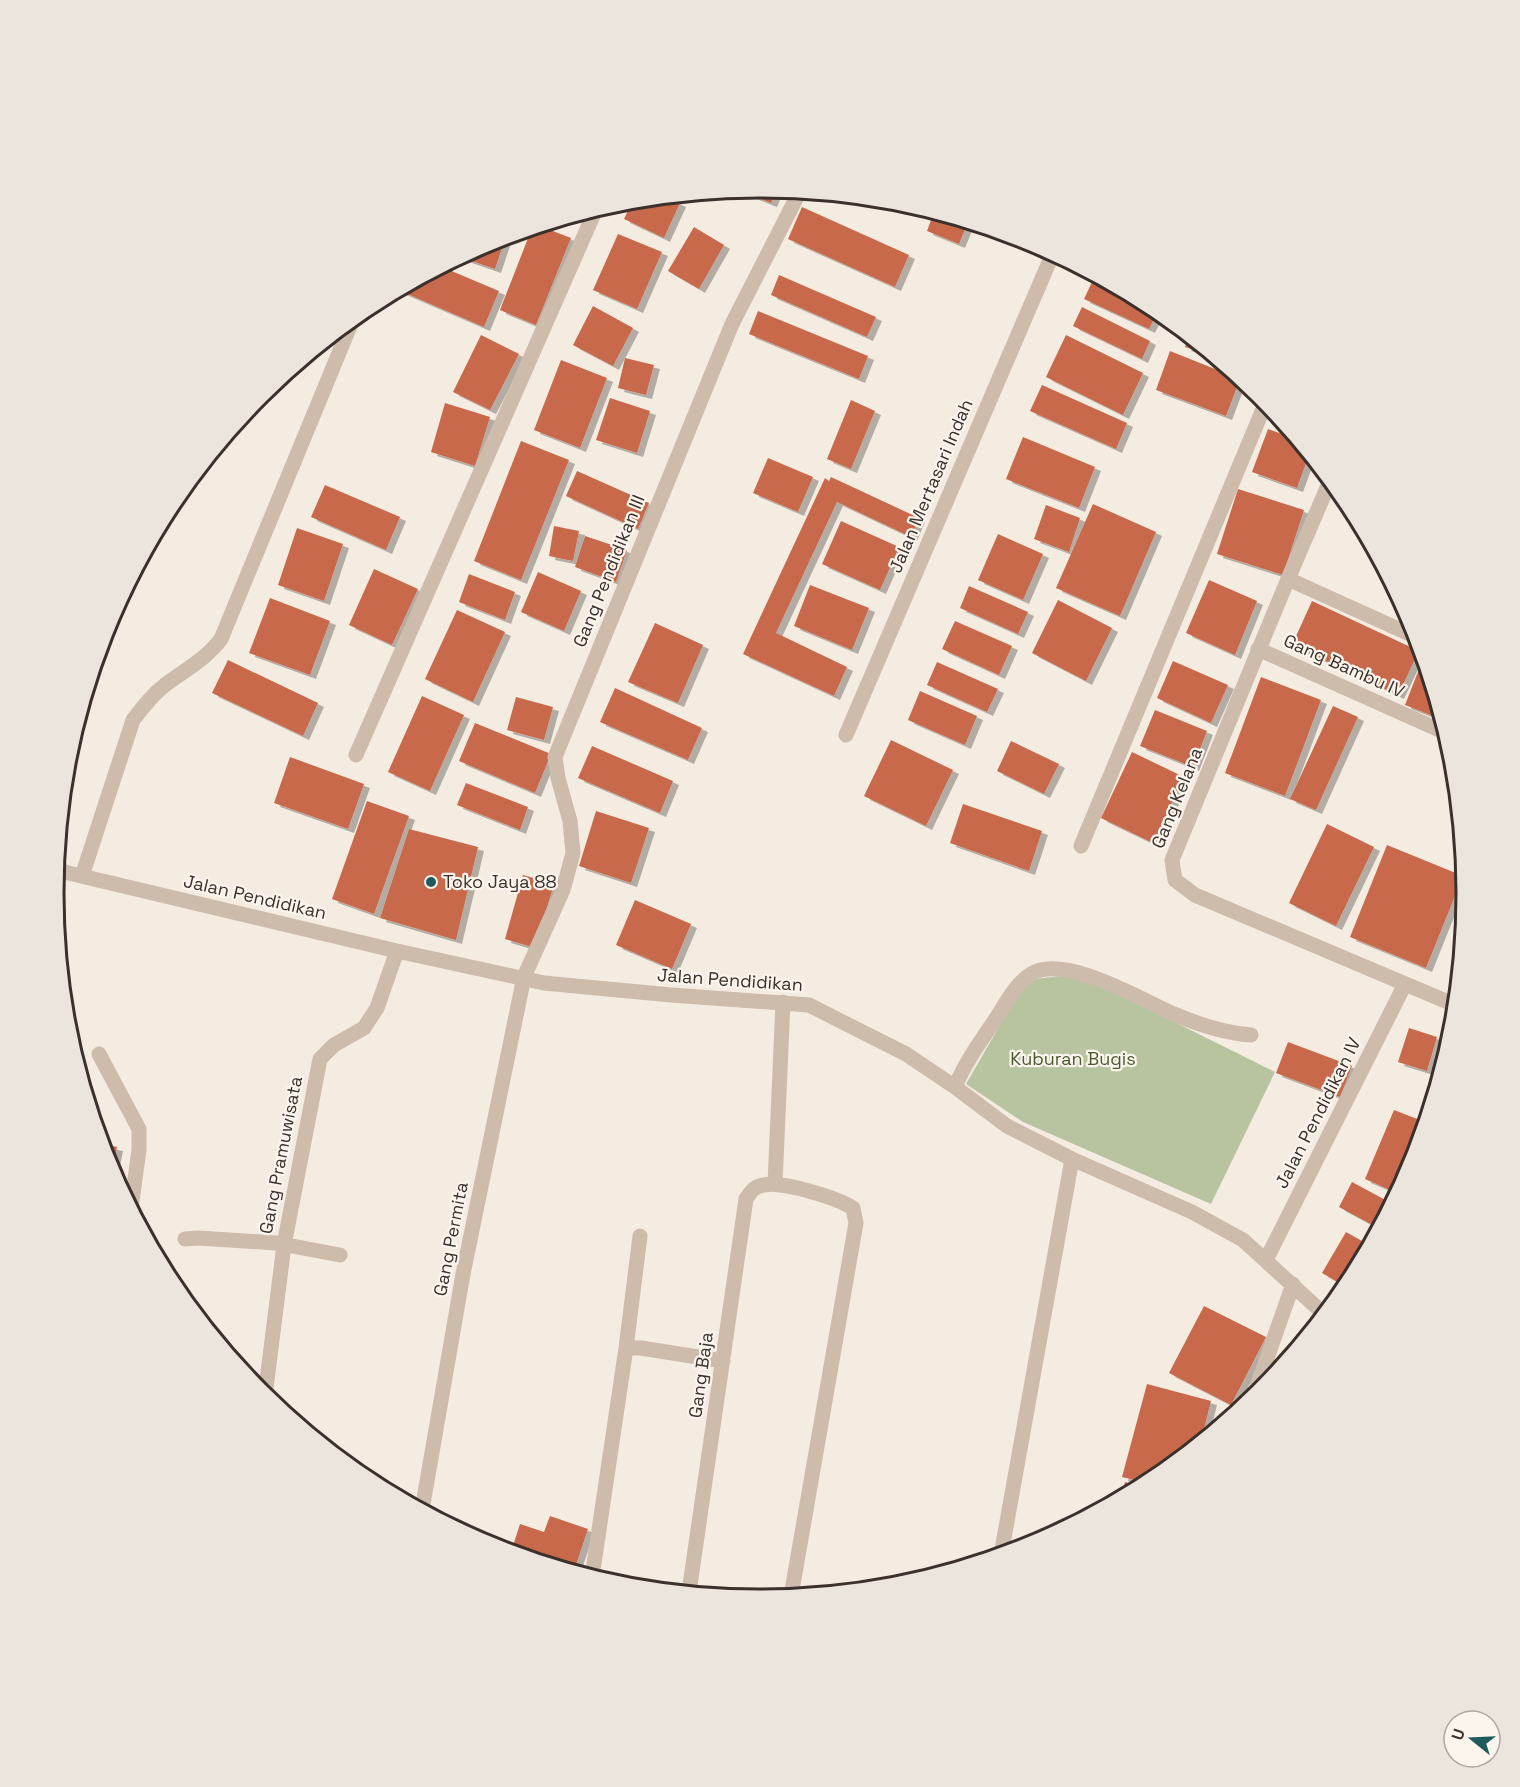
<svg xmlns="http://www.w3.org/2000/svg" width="1520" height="1787" font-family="'Space Grotesk',sans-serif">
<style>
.green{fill:#b8c4a0}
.building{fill:#c8694b;filter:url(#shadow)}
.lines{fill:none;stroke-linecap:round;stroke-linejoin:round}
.minor{stroke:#cdbbac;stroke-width:15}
.poi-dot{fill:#1f5a5e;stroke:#fbf5ee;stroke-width:2}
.labels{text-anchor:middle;stroke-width:4.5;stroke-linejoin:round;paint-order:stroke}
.street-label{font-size:18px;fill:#3b302b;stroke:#fbf5ee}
.poi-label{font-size:18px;fill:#3b302b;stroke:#fbf5ee;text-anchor:start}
.park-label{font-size:18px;fill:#4a5a2e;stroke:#fbf5ee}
.rim{fill:none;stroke:#3b302b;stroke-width:3}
</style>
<defs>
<filter id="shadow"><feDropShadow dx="6" dy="4" stdDeviation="0" flood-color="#0004"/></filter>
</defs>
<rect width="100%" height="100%" fill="#f4ebe1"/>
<path class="green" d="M 1078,974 L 1275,1072 L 1211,1204 L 1023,1122 L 966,1084 L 1026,980 Z"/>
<path class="building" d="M 760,188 L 777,189 L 771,203 L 738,190 Z
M 666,197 L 680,203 L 664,238 L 624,219 L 633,200 Z
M 802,207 L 909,255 L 895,287 L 788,239 Z
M 934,212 L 968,222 L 959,244 L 927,231 Z
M 540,226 L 571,238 L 536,325 L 500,310 L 532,228 Z
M 694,227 L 724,245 L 699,289 L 668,271 Z
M 618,234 L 662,252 L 637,309 L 593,290 Z
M 506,236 L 495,269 L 460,257 L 490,241 Z
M 442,267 L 499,291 L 484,327 L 398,290 Z
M 779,275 L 876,317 L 867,337 L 771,295 Z
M 1092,282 L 1157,313 L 1149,329 L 1084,299 Z
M 593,306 L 633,328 L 613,366 L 573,345 Z
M 1082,307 L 1150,341 L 1142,359 L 1073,326 Z
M 758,311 L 868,356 L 859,379 L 749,334 Z
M 481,335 L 519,354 L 490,410 L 453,392 Z
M 1066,335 L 1143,373 L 1123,415 L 1046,377 Z
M 1189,336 L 1212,356 L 1185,347 Z
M 1170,351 L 1240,379 L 1226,416 L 1156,390 Z
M 625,358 L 654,365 L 646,395 L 618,388 Z
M 561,360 L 607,378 L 580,448 L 534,430 Z
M 1042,385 L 1127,423 L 1116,449 L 1030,411 Z
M 610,398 L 650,411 L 637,453 L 596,440 Z
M 851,400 L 875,411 L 851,469 L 827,459 Z
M 445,403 L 490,417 L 475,466 L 431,452 Z
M 1268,429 L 1296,439 L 1309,455 L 1297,488 L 1252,472 Z
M 1023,437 L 1095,467 L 1079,508 L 1006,479 Z
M 521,441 L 569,460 L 521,580 L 474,561 Z
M 768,458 L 813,477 L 798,512 L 753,493 Z
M 577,471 L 649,503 L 638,529 L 566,496 Z
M 831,477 L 919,518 L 911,537 L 837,502 L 776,633 L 847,667 L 834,696 L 743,654 L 825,478 L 829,481 Z
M 325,485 L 400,517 L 386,550 L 311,517 Z
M 1238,489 L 1304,510 L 1283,575 L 1217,554 Z
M 1093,504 L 1156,532 L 1120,616 L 1056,588 Z
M 1046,505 L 1080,518 L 1069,552 L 1034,539 Z
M 841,521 L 899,547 L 880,590 L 822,564 Z
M 554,526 L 579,531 L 573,561 L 549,556 Z
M 297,528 L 343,544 L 324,601 L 278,585 Z
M 998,534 L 1043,554 L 1023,600 L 978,580 Z
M 585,536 L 627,550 L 616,582 L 575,567 Z
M 374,569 L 418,589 L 392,645 L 349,625 Z
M 538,572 L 581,591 L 564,631 L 521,612 Z
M 469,574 L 515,592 L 505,620 L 459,602 Z
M 1209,580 L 1257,601 L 1235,655 L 1186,633 Z
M 810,585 L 869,608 L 852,650 L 794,626 Z
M 969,586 L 1028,612 L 1018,634 L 960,608 Z
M 270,598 L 330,621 L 310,675 L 249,653 Z
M 1058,600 L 1112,628 L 1086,681 L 1032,653 Z
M 1312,601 L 1419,651 L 1398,695 L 1292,645 Z
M 457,610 L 505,632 L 473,702 L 425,679 Z
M 955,621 L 1012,646 L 999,675 L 942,649 Z
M 655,623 L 703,645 L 678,703 L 628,682 Z
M 1423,659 L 1441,719 L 1405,705 Z
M 228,660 L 318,703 L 303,736 L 212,693 Z
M 1173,661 L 1228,685 L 1211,723 L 1157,698 Z
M 937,662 L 998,689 L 987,712 L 927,685 Z
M 1261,677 L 1321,700 L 1285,796 L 1225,773 Z
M 615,688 L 702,728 L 688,760 L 600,722 Z
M 920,691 L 977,716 L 965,745 L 908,720 Z
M 422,696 L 464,715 L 430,791 L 388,772 Z
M 516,697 L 553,707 L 544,740 L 507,730 Z
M 1333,706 L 1358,717 L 1316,810 L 1290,799 Z
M 1155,710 L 1207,731 L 1193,767 L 1140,746 Z
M 475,723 L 551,754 L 535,793 L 459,761 Z
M 891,740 L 953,770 L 926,826 L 864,796 Z
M 1011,741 L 1059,764 L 1044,794 L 997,771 Z
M 592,746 L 673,781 L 660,813 L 578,778 Z
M 1132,752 L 1184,777 L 1153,843 L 1101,818 Z
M 290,757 L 364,784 L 348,829 L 274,803 Z
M 466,783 L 528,807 L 520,830 L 457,805 Z
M 367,801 L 409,816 L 374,914 L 332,899 Z
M 963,804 L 1042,831 L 1029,871 L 950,843 Z
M 596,811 L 649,828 L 631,883 L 579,866 Z
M 1327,824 L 1374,847 L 1336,926 L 1289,903 Z
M 409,829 L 478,847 L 456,940 L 380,918 Z
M 1387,845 L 1463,876 L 1426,968 L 1350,937 Z
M 523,875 L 554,884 L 535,948 L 505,939 Z
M 635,900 L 691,924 L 672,969 L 616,945 Z
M 1409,1028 L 1437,1037 L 1427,1071 L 1398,1062 Z
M 1288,1042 L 1352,1066 L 1340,1097 L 1276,1073 Z
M 1444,1043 L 1448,1045 L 1436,1086 L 1430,1084 Z
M 1394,1110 L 1425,1122 L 1412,1164 L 1397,1193 L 1365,1179 Z
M 102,1144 L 117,1147 L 112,1172 L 108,1163 Z
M 1352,1182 L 1391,1203 L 1378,1228 L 1339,1207 Z
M 1346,1232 L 1369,1245 L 1346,1287 L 1322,1273 Z
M 1204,1306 L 1266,1337 L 1231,1405 L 1169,1373 Z
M 1147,1384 L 1211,1401 L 1201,1441 L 1147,1483 L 1122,1477 Z
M 1125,1482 L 1141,1487 L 1121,1497 Z
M 550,1516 L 588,1529 L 574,1571 L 511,1552 L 520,1524 L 544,1532 Z"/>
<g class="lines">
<path class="minor" d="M 1330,481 L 1288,579 L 1172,860 L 1175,880 L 1195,895 L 1455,1005
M 1288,579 L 1416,637
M 1258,649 L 1446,733
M 846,735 L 1053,253
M 356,755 L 596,209
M 1081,846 L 1266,402
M 56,870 L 397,951 L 544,983 L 671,995 L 809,1005 L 906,1054 L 955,1087 L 1007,1126 L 1072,1159 L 1192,1212 L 1243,1240 L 1324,1314
M 82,876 L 133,720 C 143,707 152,695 165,685 C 185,670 206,659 221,639 L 353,319
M 99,1054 L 139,1129 L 139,1150 L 131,1208
M 955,1087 C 965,1063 980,1042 995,1020 C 1005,1005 1015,984 1031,974 C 1065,953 1143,1001 1176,1015 C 1200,1025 1225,1033 1251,1035
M 775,1184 L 783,1002
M 185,1239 L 198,1238 L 276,1243 L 340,1255
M 1266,1260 L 1405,984
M 626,1348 L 641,1348 L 723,1361
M 265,1396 L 284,1245 L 320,1059 L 334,1045 L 364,1028 L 377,1008 L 397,951
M 1253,1398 L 1293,1284
M 422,1510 L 463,1274 L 524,977 L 563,890 L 573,853 L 570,821 L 558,778 L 555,757 L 732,324 L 800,191
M 1001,1555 L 1072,1159
M 592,1577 L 626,1348 L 640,1236
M 689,1592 L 746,1199 C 751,1191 755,1186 764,1185 C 783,1181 837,1198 853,1208 L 856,1223 L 791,1596"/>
</g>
<circle class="poi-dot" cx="431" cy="882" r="6"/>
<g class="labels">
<g class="street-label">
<text transform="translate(931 486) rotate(-67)" y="6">Jalan Mertasari Indah</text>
<text transform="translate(609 571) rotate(-68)" y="6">Gang Pendidikan III</text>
<text transform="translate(1344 666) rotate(24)" y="6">Gang Bambu IV</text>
<text transform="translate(1177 798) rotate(-68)" y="6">Gang Kelana</text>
<text transform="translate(255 897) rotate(13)" y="6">Jalan Pendidikan</text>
<text transform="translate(730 980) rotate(4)" y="6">Jalan Pendidikan</text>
<text transform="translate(1318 1113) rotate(-63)" y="6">Jalan Pendidikan IV</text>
<text transform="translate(281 1155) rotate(-79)" y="6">Gang Pramuwisata</text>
<text transform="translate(451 1239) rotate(-79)" y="6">Gang Permita</text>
<text transform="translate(701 1375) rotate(-82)" y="6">Gang Baja</text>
</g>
<g class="poi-label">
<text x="443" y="888">Toko Jaya 88</text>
</g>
<g class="park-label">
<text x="1073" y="1065">Kuburan Bugis</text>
</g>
</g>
<path d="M0 0H1520V1787H0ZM759 198H761A695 695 0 0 1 1456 893V894A695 695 0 0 1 761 1589H759A695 695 0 0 1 64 894V893A695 695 0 0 1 759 198Z" fill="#ece5de" fill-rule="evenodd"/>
<path class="rim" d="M759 198H761A695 695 0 0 1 1456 893V894A695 695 0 0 1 761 1589H759A695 695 0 0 1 64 894V893A695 695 0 0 1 759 198Z"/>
<g transform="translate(1472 1739) rotate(288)"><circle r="28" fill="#fbf5ee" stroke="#aea6a0" stroke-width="1.5"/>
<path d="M0-4.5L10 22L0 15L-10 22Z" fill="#1f5a5e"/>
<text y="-9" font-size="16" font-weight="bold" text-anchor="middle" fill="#3b302b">U</text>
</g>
</svg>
